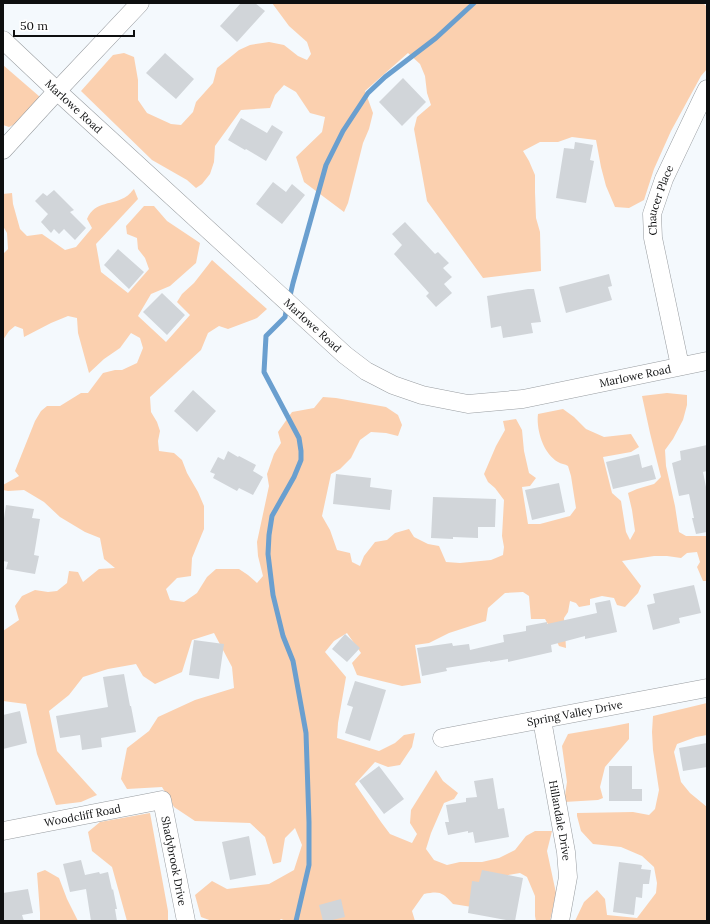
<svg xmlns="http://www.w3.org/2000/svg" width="710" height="924" font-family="Lora,serif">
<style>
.green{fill:#fbd0af}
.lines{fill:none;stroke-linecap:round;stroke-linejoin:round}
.stream{stroke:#6a9fcf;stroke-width:5}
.building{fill:#d1d5d9}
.minor-casing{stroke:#999da1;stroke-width:19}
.minor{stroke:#fff;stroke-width:18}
.labels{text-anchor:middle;stroke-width:3;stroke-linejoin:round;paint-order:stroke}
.street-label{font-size:11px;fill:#0e0f10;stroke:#fff}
</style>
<rect width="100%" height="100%" fill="#f4f9fd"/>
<path class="green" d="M 272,3 L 703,3 L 707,7 L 707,69 L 701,76 L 671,131 L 654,169 L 644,200 L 629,208 L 615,207 L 606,186 L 601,167 L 596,140 L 572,137 L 558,142 L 540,142 L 523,151 L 529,161 L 535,175 L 535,192 L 536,218 L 540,232 L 541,271 L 483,278 L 427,201 L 414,129 L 417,117 L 431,105 L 427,93 L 425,76 L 420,64 L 408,53 L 365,91 L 373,113 L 369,129 L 363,143 L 348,203 L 344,212 L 304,182 L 296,157 L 322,132 L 325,117 L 310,113 L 296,92 L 284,85 L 275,95 L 270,108 L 241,110 L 215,146 L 214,162 L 210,174 L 202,184 L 196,188 L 187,180 L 152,160 L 81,91 L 113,55 L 124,53 L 134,57 L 138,80 L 138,100 L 147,113 L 171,124 L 181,125 L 193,112 L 196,102 L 213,83 L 217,68 L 239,50 L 250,45 L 269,42 L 284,45 L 298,56 L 307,60 L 311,54 L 307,42 L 289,26 Z
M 3,65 L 40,97 L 27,118 L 9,127 L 3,125 Z
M 134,189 L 138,199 L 96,244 L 101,272 L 128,293 L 149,269 L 145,258 L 138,249 L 137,238 L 127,234 L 126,226 L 144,206 L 154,206 L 167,221 L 200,243 L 196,263 L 170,286 L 151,294 L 138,316 L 166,342 L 190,315 L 177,302 L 182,294 L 194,283 L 212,260 L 267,309 L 257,318 L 228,329 L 219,326 L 208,333 L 201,350 L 150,397 L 151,412 L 157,422 L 160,431 L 158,441 L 159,451 L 174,453 L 182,460 L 187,473 L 198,492 L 204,506 L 204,529 L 192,558 L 191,576 L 177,578 L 166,589 L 170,600 L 184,602 L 197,593 L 207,577 L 216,569 L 239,569 L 248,575 L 257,583 L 263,576 L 258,556 L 257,542 L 269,486 L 267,474 L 274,454 L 281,443 L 278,432 L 292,412 L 314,408 L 323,397 L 336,398 L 386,407 L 398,415 L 402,425 L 398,436 L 386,433 L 371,432 L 360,440 L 351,458 L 340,469 L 331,474 L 322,516 L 330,530 L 337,550 L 350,553 L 352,562 L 360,566 L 364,556 L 375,542 L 387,540 L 395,533 L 409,529 L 414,537 L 428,544 L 439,546 L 446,562 L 460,563 L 491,560 L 503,555 L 504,547 L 502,536 L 504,500 L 495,488 L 488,482 L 484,474 L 496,446 L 505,430 L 503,421 L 516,419 L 522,430 L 524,451 L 529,473 L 536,478 L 530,486 L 522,487 L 528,524 L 540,524 L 570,516 L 576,508 L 571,476 L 568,466 C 565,464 561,464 558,462 C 543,454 536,429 538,414 L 563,409 L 574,417 L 586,429 L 604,437 L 631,434 L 639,447 L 631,452 L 603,457 L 612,493 L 621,501 L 626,532 L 630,540 L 635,531 L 632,510 L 628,493 L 637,489 L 654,484 L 661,477 L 650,433 L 642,396 L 667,393 L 687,395 L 687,405 L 683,420 L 673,439 L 665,450 L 666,466 L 675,506 L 679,532 L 686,536 L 707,536 L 707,581 L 703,581 L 697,567 L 700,562 L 697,552 L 687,553 L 681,558 L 667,556 L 654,556 L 622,561 L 641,586 L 638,593 L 625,607 L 617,605 L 614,598 L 602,596 L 590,599 L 590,605 L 579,607 L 576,603 L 570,601 L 568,612 L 564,618 L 566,648 L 559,646 L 553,633 L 545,619 L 531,619 L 529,596 L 523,592 L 505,593 L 488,608 L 486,621 L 449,633 L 429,643 L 415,645 L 421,683 L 402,686 L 357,675 L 352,663 L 361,653 L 347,633 L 334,641 L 325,652 L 346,677 L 338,723 L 337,738 L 379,751 L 395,743 L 404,735 L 415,733 L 412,747 L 400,765 L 388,767 L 375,762 L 355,784 L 381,822 L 390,834 L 412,843 L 417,834 L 410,823 L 411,810 L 436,770 L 443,781 L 458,793 L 454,799 L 444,803 L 431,833 L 426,849 L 434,860 L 447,865 L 460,862 L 482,862 L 499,858 L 515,850 L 526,836 L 535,831 L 552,831 L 547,851 L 556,893 L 550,921 L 536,921 L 535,916 L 535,896 L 527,877 L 520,873 L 502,876 L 472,907 L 453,904 C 442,892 440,891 424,894 L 412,911 L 415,921 L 319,921 L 318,920 L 286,921 L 281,919 L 279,921 L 212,921 L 201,917 L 195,895 L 212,881 L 227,889 L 269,884 L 294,870 L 302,845 L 295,828 L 285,838 L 281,862 L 273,864 L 265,837 L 250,823 L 195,821 L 174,807 L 162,787 L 127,789 L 121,779 L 127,748 L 149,731 L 158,717 L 195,700 L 234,688 L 232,667 L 214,633 L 192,640 L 182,672 L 155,684 L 143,676 L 136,664 L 108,669 L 83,677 L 69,695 L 49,711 L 57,751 L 97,795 L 81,802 L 56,805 L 37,754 L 26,704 L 3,701 L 3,631 L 19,620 L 15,606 L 22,596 L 35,590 L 48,592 L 57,591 L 67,583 L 69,571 L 78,572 L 83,582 L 99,569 L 115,568 L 104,559 L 100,538 L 85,532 L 60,517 L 44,502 L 24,490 L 8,491 L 3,490 L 3,485 L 19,476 L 15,471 L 35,421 L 41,411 L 47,406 L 60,406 L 81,393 L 88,393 L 103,373 L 115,370 L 122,370 L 137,363 L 143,348 L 140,338 L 131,333 L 120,348 L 104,359 L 89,373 L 78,333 L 77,318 L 68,316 L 51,323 L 24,337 L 23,329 L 15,326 L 9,331 L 3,340 L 3,254 L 8,249 L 7,233 L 3,226 L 3,194 L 12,193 L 13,204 L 20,229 L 27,236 L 42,234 L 65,250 L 76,247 L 92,228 L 87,219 C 95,200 113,206 127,196 C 129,195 132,191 134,189 Z
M 707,703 L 707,735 L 696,737 L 677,744 L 674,752 L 681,782 L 690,793 L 707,807 L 707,921 L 575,921 L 584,902 L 597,890 L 605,899 L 607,915 L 637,918 L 656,893 L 657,883 L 654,867 L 642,856 L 621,847 L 593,844 L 581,831 L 577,816 L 577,813 L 633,812 L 649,815 L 655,809 L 659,790 L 653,750 L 652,732 L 653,716 Z
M 629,723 L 629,739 L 605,767 L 600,787 L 603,798 L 598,800 L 564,802 L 567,782 L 562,746 L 568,734 L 609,727 Z
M 150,813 L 168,911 L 168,921 L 127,921 L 112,867 L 92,851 L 88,832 L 100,822 Z
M 45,870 L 59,878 L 67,899 L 78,921 L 40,921 L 40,913 L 37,873 Z"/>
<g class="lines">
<path class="stream" d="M 289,300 L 293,283 L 326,165 L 343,131 L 368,93 L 385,77 L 436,38 L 474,3
M 287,307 L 285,317 L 266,336 L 264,372 L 299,438 L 301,451 L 301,460 L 294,477 L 272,516 L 269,535 L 268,554 L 273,595 L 283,636 L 293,661 L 306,733 L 309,822 L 309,865 L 296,921"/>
</g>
<path class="building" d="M 241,3 L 255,3 L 265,11 L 237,42 L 220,26 Z
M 165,53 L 194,79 L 176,99 L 146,73 Z
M 403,78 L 426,102 L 402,126 L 379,102 Z
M 241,118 L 267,133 L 272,125 L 283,132 L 266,161 L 246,149 L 245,150 L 228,140 Z
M 575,142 L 593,145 L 590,160 L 594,161 L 586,203 L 556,198 L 564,148 L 574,149 Z
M 273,182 L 286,192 L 292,184 L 305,195 L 282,224 L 256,204 Z
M 54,190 L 74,210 L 70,212 L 86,228 L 75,240 L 64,229 L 59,234 L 54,229 L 51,233 L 41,222 L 48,214 L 35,201 L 43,193 L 47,196 Z
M 405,222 L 435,254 L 438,252 L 449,263 L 443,268 L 452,277 L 444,284 L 452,293 L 436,307 L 426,296 L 429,293 L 394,254 L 402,245 L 392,234 Z
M 118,249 L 144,272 L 129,289 L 104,265 Z
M 609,274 L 612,286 L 608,287 L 612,300 L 566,313 L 559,287 Z
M 528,289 L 534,289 L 541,322 L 531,323 L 533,333 L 503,338 L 501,326 L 491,328 L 487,296 Z
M 162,293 L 185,315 L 167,335 L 143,312 Z
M 193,390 L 216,411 L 197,432 L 174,411 Z
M 707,445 L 707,471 L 703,472 L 707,492 L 707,532 L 696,534 L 692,518 L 694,518 L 689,494 L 679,496 L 672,463 L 681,460 L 680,451 Z
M 228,451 L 238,457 L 239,456 L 256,465 L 253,471 L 263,477 L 253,495 L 239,488 L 237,491 L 213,478 L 215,474 L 210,472 L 218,457 L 224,460 Z
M 639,454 L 642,468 L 652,465 L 656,479 L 613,489 L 606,462 Z
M 336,474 L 371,478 L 370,487 L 392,490 L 390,510 L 333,504 Z
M 559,483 L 565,512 L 532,520 L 525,490 Z
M 433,497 L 496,499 L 495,527 L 478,527 L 478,538 L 453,537 L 453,539 L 431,538 Z
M 6,505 L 34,509 L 32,518 L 40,519 L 34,555 L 39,556 L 35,574 L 6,569 L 8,562 L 3,561 L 3,525 Z
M 694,585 L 701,613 L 679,618 L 680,623 L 653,630 L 647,605 L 655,603 L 653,594 Z
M 610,600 L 617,632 L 585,639 L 585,636 L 551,645 L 552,652 L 508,662 L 508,659 L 490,662 L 490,661 L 446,668 L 447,671 L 422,676 L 417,648 L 452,643 L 453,646 L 469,644 L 470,650 L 504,642 L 503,635 L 526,631 L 526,626 L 547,622 L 547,624 L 597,613 L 595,603 Z
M 345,634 L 360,648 L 347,662 L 332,649 Z
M 194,640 L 224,644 L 219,679 L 189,675 Z
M 124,674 L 130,706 L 131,706 L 136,732 L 101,738 L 102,747 L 82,750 L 80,735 L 60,738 L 56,716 L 108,707 L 103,677 Z
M 355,681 L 386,690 L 370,741 L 345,733 L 353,707 L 347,705 Z
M 20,711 L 27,743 L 3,749 L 3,715 Z
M 707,743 L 707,767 L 683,771 L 679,748 Z
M 379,766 L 404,799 L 384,814 L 359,781 Z
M 609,766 L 632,766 L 632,789 L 642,789 L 642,801 L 609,801 Z
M 493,778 L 498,809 L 504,808 L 509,837 L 475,843 L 473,832 L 468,833 L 468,831 L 448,835 L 445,822 L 449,822 L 446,805 L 466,802 L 466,798 L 477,797 L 474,781 Z
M 249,836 L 256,875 L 230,880 L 222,842 Z
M 81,860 L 85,875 L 99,872 L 100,874 L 108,872 L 112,890 L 113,889 L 117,909 L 115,909 L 117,921 L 91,921 L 86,889 L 70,892 L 63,864 Z
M 619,862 L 642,865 L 641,869 L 651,870 L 649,884 L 643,884 L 642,898 L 636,897 L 634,915 L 613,912 Z
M 482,870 L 523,878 L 515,921 L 511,921 L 468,913 L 472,881 L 479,882 Z
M 28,889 L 33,913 L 22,915 L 24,921 L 3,921 L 3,893 Z
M 341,899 L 345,917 L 328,921 L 323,921 L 319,905 Z"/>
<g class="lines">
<defs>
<g id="minor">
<path id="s1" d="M 3,40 L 57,91 L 345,355 L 366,371 L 393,385 L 422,395 L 468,404 L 523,399 L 707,361"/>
<path d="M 3,150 L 57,91 L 140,3"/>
<path id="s2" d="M 680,366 L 653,238 L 652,214 L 664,179 L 702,99 L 707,89"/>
<path id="s3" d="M 542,720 L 566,852 L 568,877 L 560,921"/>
<path id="s4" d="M 442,738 L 707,688"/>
<path id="s5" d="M 3,831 L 162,800 L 186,921"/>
</g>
</defs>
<use href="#minor" class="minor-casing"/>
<use href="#minor" class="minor"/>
</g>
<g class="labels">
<g class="street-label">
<text dy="4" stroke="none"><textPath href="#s1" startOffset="97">Marlowe Road</textPath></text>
<text dy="4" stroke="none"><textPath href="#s2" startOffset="170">Chaucer Place</textPath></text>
<text dy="4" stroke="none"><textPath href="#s1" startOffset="421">Marlowe Road</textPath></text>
<text dy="4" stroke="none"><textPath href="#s1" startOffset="769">Marlowe Road</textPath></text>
<text dy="4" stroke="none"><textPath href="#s4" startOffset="135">Spring Valley Drive</textPath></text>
<text dy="4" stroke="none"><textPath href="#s5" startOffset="81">Woodcliff Road</textPath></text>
<text dy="4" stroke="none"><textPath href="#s3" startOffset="102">Hillandale Drive</textPath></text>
<text dy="4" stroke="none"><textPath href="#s5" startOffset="224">Shadybrook Drive</textPath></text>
</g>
</g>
<rect width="710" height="924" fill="none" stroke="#0e0f10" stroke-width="8"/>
<path d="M14 30v6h120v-6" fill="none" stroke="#0e0f10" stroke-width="2"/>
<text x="20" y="30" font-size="12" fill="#0e0f10" stroke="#ffffff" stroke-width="3" paint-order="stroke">50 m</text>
</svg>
